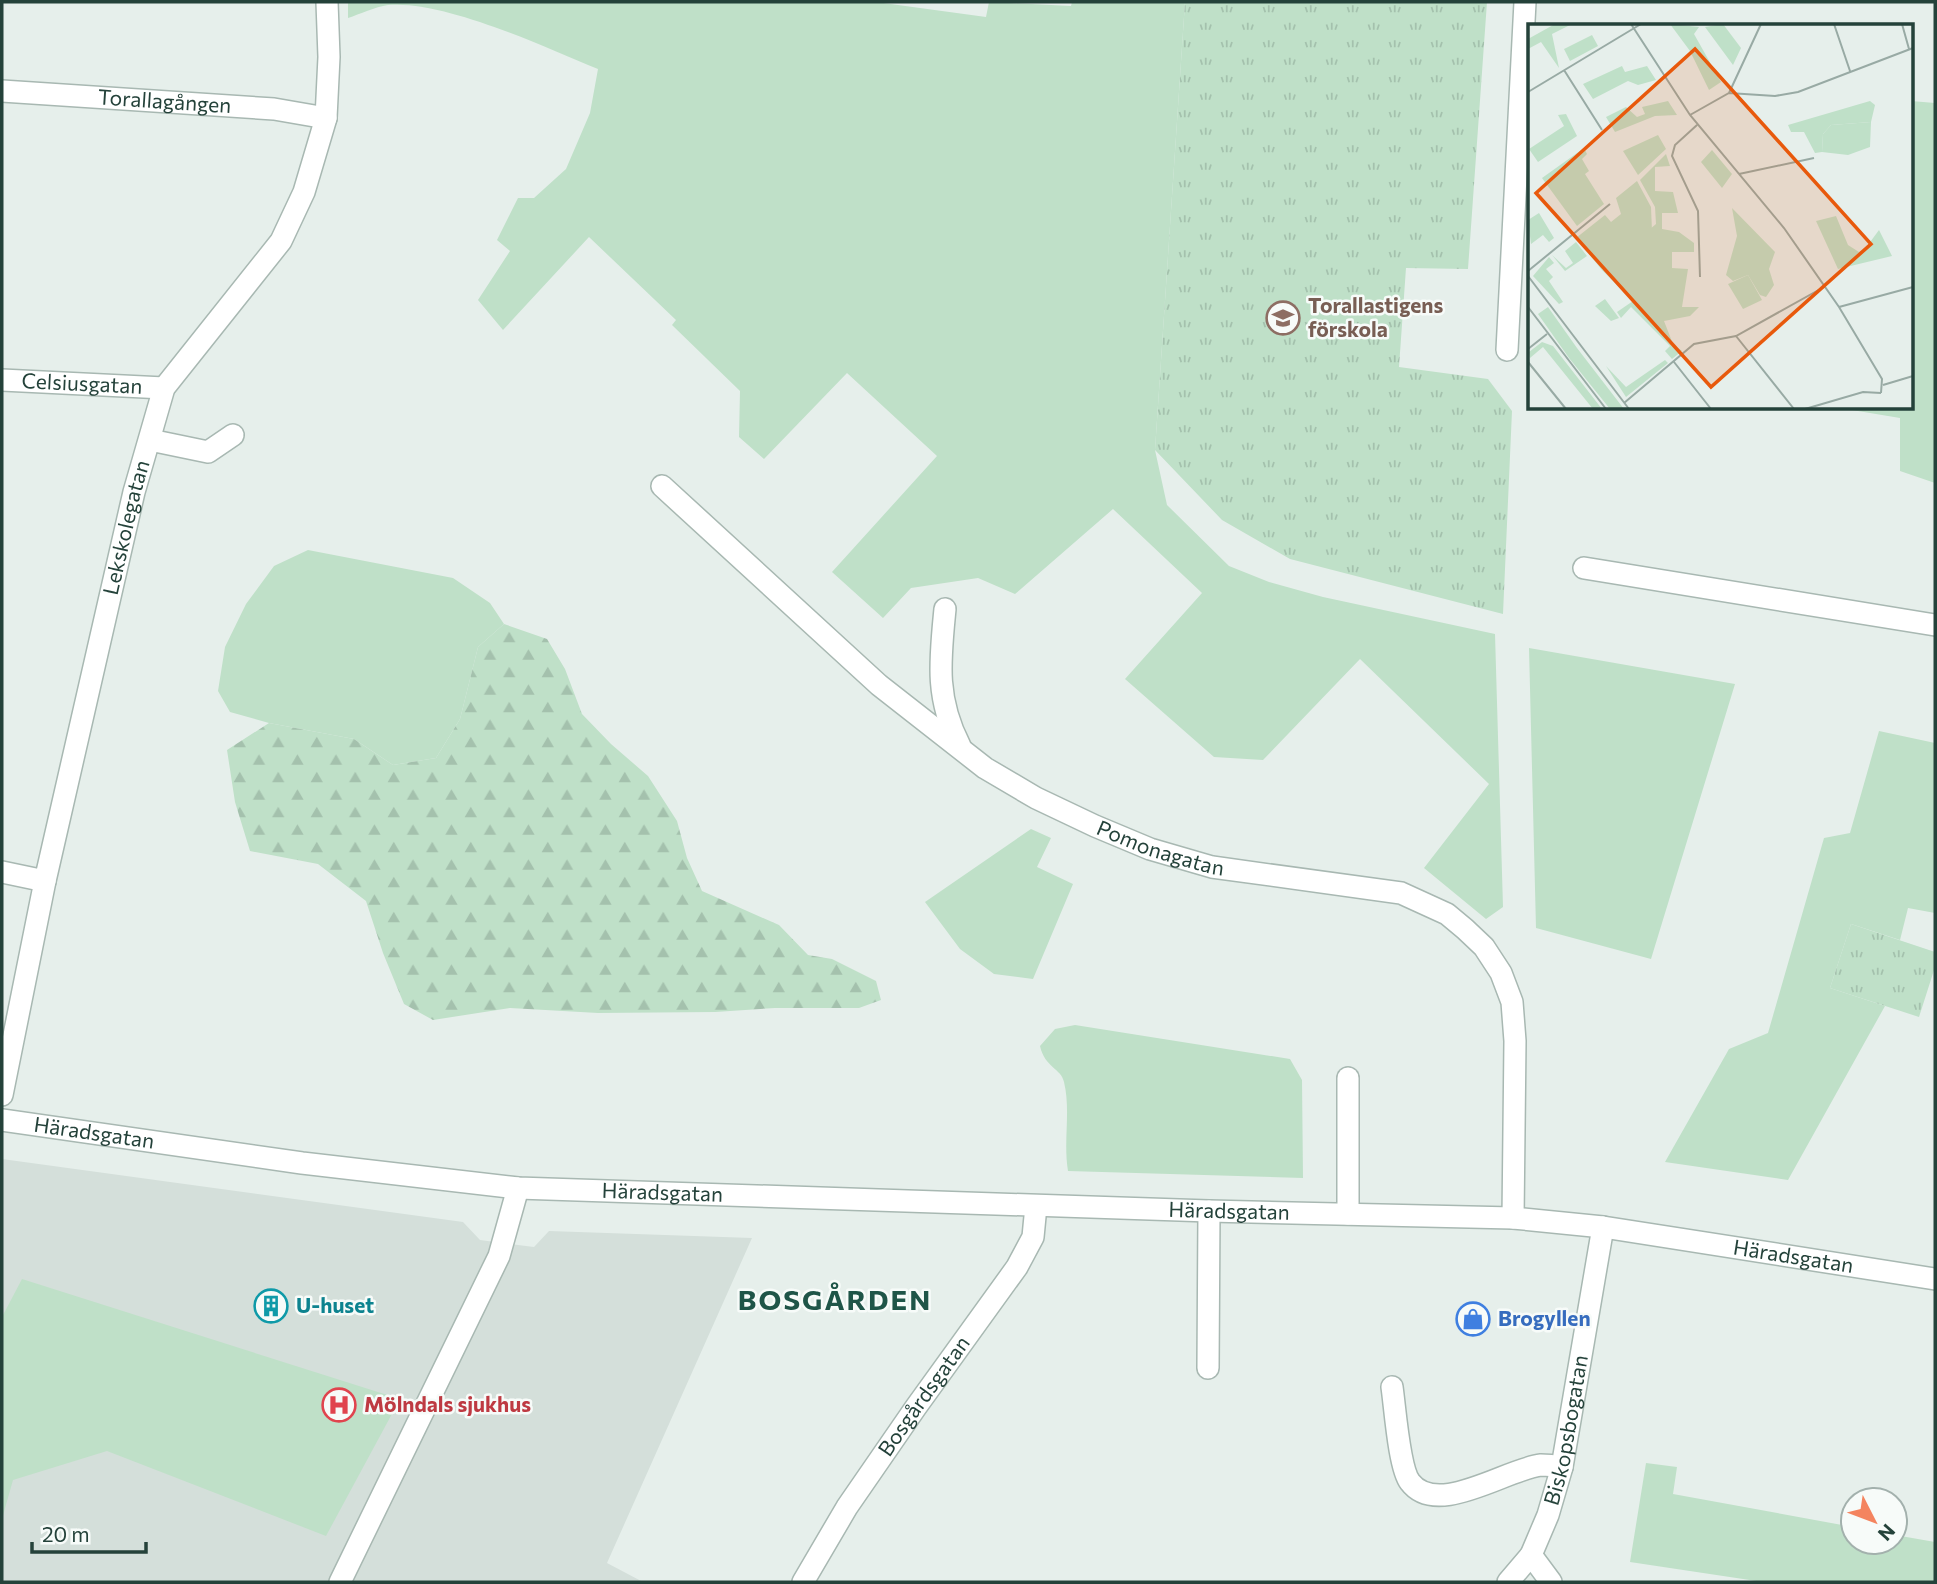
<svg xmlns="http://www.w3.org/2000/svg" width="1937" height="1584" font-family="Commissioner,sans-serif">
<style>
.built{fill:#d4dfda}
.grass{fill:#bfe0c8}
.forest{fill:url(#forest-firs)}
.park{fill:url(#park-tufts)}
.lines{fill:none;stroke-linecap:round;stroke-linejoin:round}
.minor-casing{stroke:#a8b8b2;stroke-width:24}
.minor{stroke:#fff;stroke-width:21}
.labels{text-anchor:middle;stroke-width:5;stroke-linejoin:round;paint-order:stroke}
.street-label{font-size:21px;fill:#24423a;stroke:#f7fbf9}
.education-label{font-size:21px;font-weight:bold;fill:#785e54;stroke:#f7fbf9;text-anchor:start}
.culture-label{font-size:21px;font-weight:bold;fill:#0d838f;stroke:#f7fbf9;text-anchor:start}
.shop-label{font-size:21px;font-weight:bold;fill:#366cbe;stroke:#f7fbf9;text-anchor:start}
.health-label{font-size:21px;font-weight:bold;fill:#be3a42;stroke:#f7fbf9;text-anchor:start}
.district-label{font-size:28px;font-weight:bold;letter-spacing:2px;fill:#1f5548;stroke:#f7fbf9}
.inset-road{fill:none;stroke:#98aaa4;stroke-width:2}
.view{fill:#e8590c;fill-opacity:0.15;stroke:#e8590c;stroke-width:3.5}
.inset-edge{fill:none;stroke:#24423a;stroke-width:3.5}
</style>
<defs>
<pattern id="forest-firs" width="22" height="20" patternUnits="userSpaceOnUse" patternTransform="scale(1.75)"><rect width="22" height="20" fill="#bfe0c8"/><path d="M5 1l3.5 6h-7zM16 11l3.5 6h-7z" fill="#a4c1ad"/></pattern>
<pattern id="park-tufts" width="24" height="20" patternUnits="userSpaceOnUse" patternTransform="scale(1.75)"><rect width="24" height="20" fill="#bfe0c8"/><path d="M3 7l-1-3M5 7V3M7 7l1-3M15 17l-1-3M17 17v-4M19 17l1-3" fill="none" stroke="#a4c1ad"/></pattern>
</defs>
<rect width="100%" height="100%" fill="#e6efeb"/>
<path class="built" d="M 2,1159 L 463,1222 L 480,1240 L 534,1247 L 549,1231 L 752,1238 L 607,1563 L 643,1582 L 2,1582 Z"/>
<path class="grass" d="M 348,2 L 876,2 L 986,17 L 989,2 L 1071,6 L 1072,2 L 1185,2 L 1155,450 L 1167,505 L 1229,566 L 1269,582 L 1323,597 L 1495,634 L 1503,907 L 1486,919 L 1424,868 L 1489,784 L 1360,659 L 1263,760 L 1214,757 L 1125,679 L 1202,593 L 1113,509 L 1015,594 L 978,578 L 911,588 L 883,618 L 832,572 L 937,456 L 847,373 L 764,459 L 739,437 L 740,391 L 672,325 L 676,320 L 589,237 L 503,330 L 478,300 L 510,251 L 497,240 L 518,198 L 534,198 L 566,169 L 590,113 L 598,69 C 544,47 445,0 388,5 C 375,7 360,14 348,18 Z
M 1911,101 L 1935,103 L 1935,483 L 1900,471 L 1900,418 L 1840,408 L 1911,408 Z
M 308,550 L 453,578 L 490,603 L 504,624 L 478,647 L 460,719 L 436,758 L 393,765 L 354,739 L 269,723 L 230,712 L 218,691 L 225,647 L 246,604 L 274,566 Z
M 1529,648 L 1735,684 L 1651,959 L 1536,928 Z
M 1879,731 L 1935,743 L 1935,913 L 1908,908 L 1900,940 L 1851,924 L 1830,988 L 1885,1006 L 1788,1180 L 1665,1162 L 1729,1049 L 1768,1033 L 1824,838 L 1850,833 Z
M 1031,829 L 1051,838 L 1037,867 L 1073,884 L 1033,979 L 994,974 L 960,949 L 925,902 Z
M 1075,1025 L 1290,1059 L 1302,1080 L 1303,1178 L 1068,1171 C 1063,1141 1071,1111 1064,1082 C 1061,1068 1045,1068 1040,1046 L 1055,1029 Z
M 22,1279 L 400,1399 L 326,1536 L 107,1451 L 13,1480 L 2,1519 L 2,1317 Z
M 1646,1463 L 1677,1467 L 1673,1494 L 1853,1527 L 1853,1542 L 1895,1542 L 1895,1535 L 1935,1542 L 1935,1582 L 1763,1582 L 1630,1562 Z"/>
<path class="forest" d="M 504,624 L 547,639 L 565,669 L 582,714 L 611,744 L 648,776 L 677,821 L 687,858 L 702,891 L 779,925 L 808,955 L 832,959 L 876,981 L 881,1000 L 859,1008 L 775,1008 L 715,1012 L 598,1013 L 510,1008 L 433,1020 L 404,1004 L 383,953 L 366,901 L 318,864 L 250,851 L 235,802 L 227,750 L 269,723 L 354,739 L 393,765 L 436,758 L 460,719 L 478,647 Z"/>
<path class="park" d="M 1185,2 L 1487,2 L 1468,269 L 1406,268 L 1399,367 L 1488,379 L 1512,411 L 1503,614 L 1290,559 L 1222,520 L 1155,450 Z
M 1851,924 L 1935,952 L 1935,967 L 1919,1017 L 1830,988 Z"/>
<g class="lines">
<defs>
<g id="minor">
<path id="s1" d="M 2,91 L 274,109 L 326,118"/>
<path d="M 1507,350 L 1525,2"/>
<path id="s2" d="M 2,380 L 164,388"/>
<path d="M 150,440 L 208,452 L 233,435"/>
<path id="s3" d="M 662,486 L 879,685 L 985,768 L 1036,798 L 1095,826 L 1150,849 L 1212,867 L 1401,893 L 1447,914 L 1465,929 L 1484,947 L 1501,973 L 1512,1002 L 1515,1041 L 1513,1218"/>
<path d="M 1584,568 L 1935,625"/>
<path d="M 945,609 C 940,660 935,698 960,746"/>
<path d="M 2,872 L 45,881"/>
<path d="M 1348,1078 L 1348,1214"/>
<path id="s4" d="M 2,1095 L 45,881 L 134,492 L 164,388 L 281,241 L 304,192 L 326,118 L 329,57 L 327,2"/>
<path id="s5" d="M 2,1120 L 302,1163 L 518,1188 L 1209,1211 L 1513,1218 L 1603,1227 L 1935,1279"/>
<path d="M 1208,1368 L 1209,1211"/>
<path d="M 1392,1387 C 1395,1407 1399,1468 1410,1482 C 1437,1518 1506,1469 1541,1465 C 1548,1465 1556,1466 1562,1467"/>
<path d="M 1531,1555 L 1551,1582"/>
<path d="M 340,1582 L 499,1256 L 518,1188"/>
<path id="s6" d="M 803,1582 L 847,1507 L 916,1407 L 1017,1267 L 1033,1237 L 1036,1206"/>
<path id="s7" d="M 1508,1582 L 1531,1555 L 1548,1515 L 1562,1467 L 1603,1227"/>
</g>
</defs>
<use href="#minor" class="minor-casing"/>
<use href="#minor" class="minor"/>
</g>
<defs>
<symbol id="school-ring" viewBox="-11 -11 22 22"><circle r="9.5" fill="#f7fbf9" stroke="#8d6e63" stroke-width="1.5"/><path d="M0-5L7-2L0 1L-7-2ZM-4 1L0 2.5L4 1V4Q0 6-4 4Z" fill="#8d6e63"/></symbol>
<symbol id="building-ring" viewBox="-11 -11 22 22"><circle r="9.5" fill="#f7fbf9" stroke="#0f9aa8" stroke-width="1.5"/><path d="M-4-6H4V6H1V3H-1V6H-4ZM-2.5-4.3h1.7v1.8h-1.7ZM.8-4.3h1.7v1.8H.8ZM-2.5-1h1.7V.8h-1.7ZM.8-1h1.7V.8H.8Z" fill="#0f9aa8"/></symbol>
<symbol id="shop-ring" viewBox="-11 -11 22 22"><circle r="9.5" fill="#f7fbf9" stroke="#3f7fe0" stroke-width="1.5"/><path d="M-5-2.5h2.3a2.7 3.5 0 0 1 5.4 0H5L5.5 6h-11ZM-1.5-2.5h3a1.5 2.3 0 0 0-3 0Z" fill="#3f7fe0"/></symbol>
<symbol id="hospital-ring" viewBox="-11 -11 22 22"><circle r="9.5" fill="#f7fbf9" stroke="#e0444e" stroke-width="1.5"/><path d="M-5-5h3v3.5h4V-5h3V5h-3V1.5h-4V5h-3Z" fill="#e0444e"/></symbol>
</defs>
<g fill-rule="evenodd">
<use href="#school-ring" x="1264" y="299" width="38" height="38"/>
<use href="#building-ring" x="252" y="1287" width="38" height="38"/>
<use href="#shop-ring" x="1454" y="1300" width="38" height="38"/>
<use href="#hospital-ring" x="320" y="1386" width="38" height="38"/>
</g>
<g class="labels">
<g class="street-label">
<text dy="7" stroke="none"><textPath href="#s1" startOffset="163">Torallagången</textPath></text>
<text dy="7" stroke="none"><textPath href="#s2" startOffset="80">Celsiusgatan</textPath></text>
<text dy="7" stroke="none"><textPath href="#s4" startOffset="581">Lekskolegatan</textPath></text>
<text dy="7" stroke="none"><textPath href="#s3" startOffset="623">Pomonagatan</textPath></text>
<text dy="7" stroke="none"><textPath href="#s5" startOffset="93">Häradsgatan</textPath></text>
<text dy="7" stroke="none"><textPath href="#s5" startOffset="665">Häradsgatan</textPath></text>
<text dy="7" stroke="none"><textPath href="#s5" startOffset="1232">Häradsgatan</textPath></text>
<text dy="7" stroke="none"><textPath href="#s5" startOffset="1799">Häradsgatan</textPath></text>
<text dy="7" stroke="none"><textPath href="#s6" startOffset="222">Bosgårdsgatan</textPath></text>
<text dy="7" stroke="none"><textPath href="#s7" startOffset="166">Biskopsbogatan</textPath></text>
</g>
<g class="education-label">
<text x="1308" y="313">Torallastigens<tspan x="1308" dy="24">förskola</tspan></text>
</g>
<g class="culture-label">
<text x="296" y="1313">U-huset</text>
</g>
<g class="shop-label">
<text x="1498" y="1326">Brogyllen</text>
</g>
<g class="health-label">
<text x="364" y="1412">Mölndals sjukhus</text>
</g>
<g class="district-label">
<text x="835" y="1310">BOSGÅRDEN</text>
</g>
</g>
<g transform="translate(1528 24)">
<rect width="385" height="385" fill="#e6efeb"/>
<path d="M 27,0 L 44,0 L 24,10 L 31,44 L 13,18 L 0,25 L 0,15 ZM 142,0 L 171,3 L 166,10 L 193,58 L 181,66 L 162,27 ZM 195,0 L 213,24 L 205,41 L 177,3 ZM 64,11 L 70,22 L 42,37 L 36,25 ZM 94,42 L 97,48 L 119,42 L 128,56 L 110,61 L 100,57 L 65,75 L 55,60 ZM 140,77 L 149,91 L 127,92 L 87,108 L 78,93 L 98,83 L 109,93 L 117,90 L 114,83 ZM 38,90 L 49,112 L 10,138 L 1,125 L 36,102 L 30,91 ZM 343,98 L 342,123 L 320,131 L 294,128 L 295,110 L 303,101 ZM 130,111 L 138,125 L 110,151 L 95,127 ZM 56,124 L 59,130 L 54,135 L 61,147 L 57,150 L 76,180 L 49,202 L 14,154 ZM 184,126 L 204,150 L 194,164 L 173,138 ZM 138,130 L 142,142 L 127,143 L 127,167 L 145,168 L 150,189 L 134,189 L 134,205 L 151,208 L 166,219 L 166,228 L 144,228 L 144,244 L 160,245 L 154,283 L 171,283 L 162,292 L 136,297 L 145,320 L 154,327 L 144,335 L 137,327 L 142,322 L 103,283 L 93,294 L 89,288 L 105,277 L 74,246 L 128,200 L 127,183 L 112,156 ZM 11,189 L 26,214 L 21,218 L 15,211 L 3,220 L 0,196 ZM 308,192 L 320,221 L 331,228 L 337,225 L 351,206 L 364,232 L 310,245 L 288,197 ZM 48,218 L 59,232 L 37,247 L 24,231 L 38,244 L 45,239 L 37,227 ZM 21,233 L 26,239 L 18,245 L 25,253 L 21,257 L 35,278 L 31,280 L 5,252 ZM 220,251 L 234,276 L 215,285 L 200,260 ZM 77,275 L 91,294 L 83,297 L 67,282 ZM 20,283 L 49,324 L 96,385 L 82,385 L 41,334 L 10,290 ZM 14,318 L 25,322 L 74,385 L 65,385 L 15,323 L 2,334 L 1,328 ZM 137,336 L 140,339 L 98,373 L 78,342 L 98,363 Z" fill="#bfe0c8"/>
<path d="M 342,77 L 347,81 L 343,98 L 303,101 L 295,110 L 294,128 L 287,129 L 276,108 L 263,108 L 260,101 ZM 204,184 L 247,228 L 241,245 L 246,261 L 238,273 L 232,271 L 220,251 L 205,257 L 198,251 L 209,212 Z" fill="#bfe0c8"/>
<path d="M 109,157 L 123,183 L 124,207 L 74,246 L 48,214 L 77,191 L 83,198 L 93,190 L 88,174 Z" fill="#bfe0c8"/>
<path class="inset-road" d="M 103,0 L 162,91 L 256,204 L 311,283 L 354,355 L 353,369M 306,0 L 322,47M 374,0 L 381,25M 36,46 L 74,106M 0,68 L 113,0M 201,69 L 233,0M 162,91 L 201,69 L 247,72 L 270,68 L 385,24M 169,101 L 147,121 L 144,132 L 170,187 L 172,253M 211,150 L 286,134M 0,247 L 82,180M 0,252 L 101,385M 0,283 L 78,385M 311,283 L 385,263M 208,312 L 266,385M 0,325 L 19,310M 0,338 L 38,385M 146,338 L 183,385M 355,361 L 385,352M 96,379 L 166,320 L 208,312 L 296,263M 277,385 L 335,368 L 353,369"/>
<path class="view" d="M 167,25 L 343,220 L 183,363 L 8,169 Z"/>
<rect width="385" height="385" class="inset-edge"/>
</g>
<rect width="1937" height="1584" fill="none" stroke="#24423a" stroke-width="7"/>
<g transform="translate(1874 1521) rotate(132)"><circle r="33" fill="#f7fbf9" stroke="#a3b1ad" stroke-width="2"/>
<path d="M0-5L12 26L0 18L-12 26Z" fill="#f4845f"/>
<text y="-10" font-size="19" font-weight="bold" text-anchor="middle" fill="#24423a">N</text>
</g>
<path d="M32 1542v10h114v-10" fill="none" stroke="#24423a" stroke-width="3.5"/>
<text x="42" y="1542" font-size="21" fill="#24423a" stroke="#f7fbf9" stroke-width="5" paint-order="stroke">20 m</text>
</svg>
